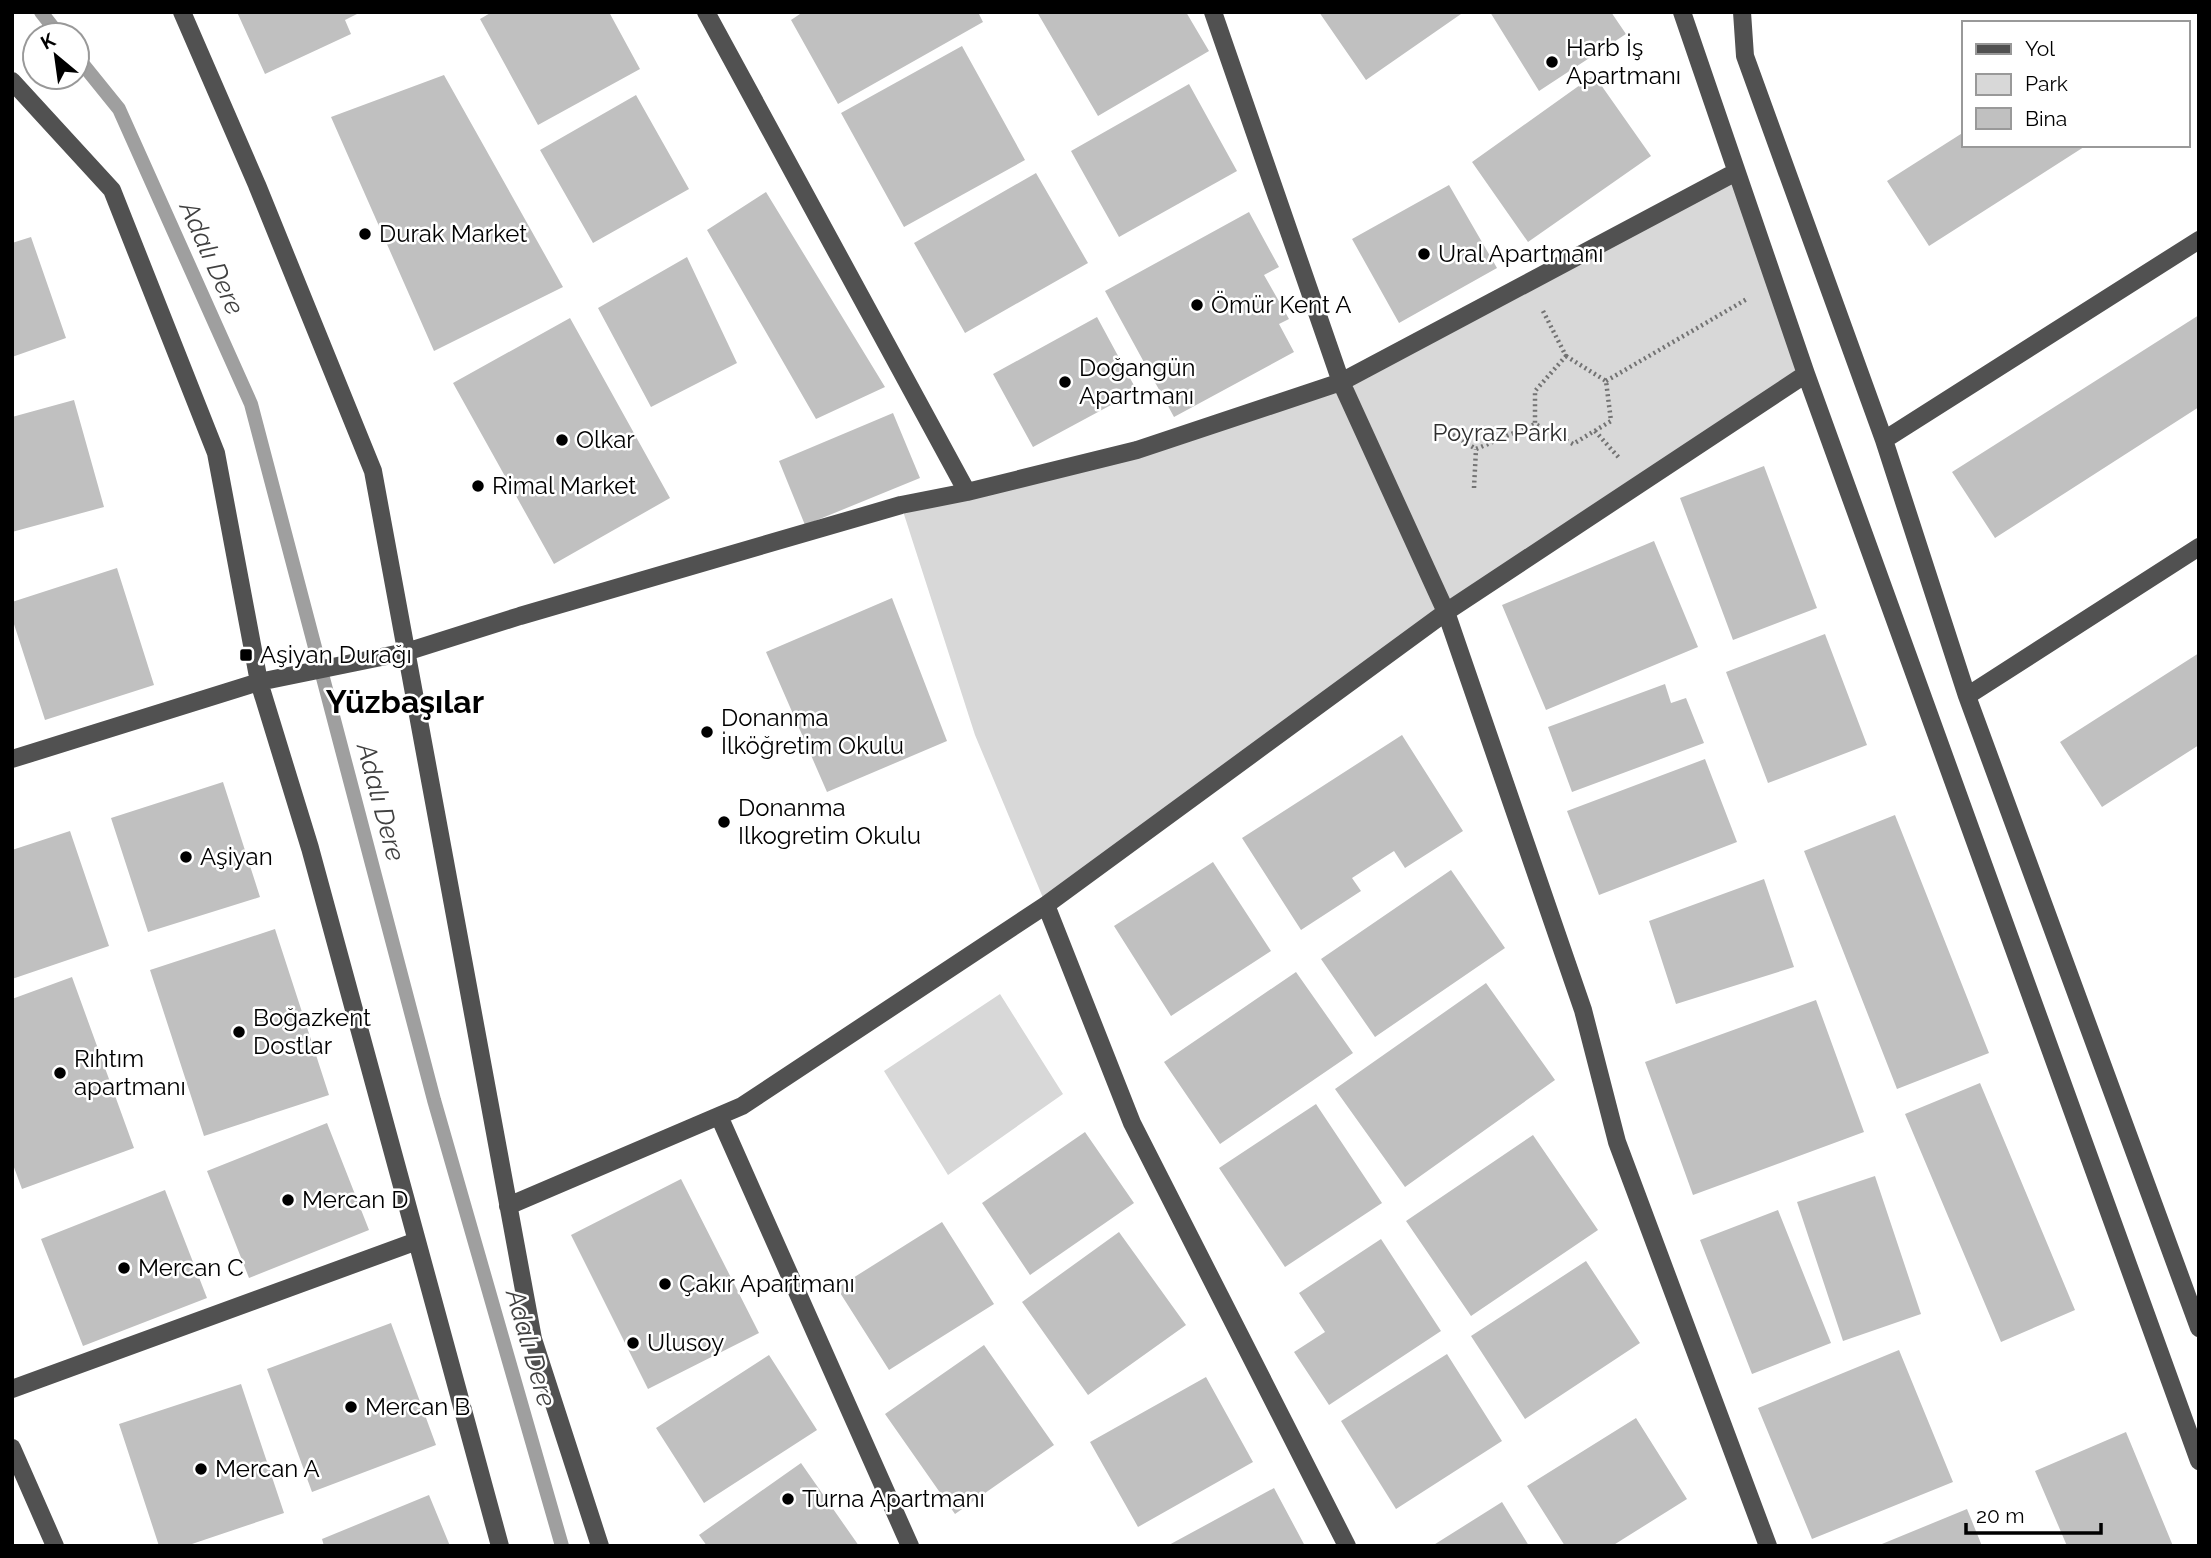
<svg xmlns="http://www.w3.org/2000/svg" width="2211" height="1558" font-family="Raleway,sans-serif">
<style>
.green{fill:#d8d8d8}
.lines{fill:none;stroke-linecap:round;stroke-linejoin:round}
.stream{stroke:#9f9f9f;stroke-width:14}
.building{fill:#c0c0c0}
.path{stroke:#737373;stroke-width:4.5;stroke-dasharray:2 3.5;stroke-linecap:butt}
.minor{stroke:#515151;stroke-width:18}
.poi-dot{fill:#000;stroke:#fff;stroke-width:2.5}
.labels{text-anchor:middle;stroke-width:5;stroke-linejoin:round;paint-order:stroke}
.poi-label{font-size:24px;fill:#000;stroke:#fff;text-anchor:start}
.park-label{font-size:24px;fill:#2f2f2f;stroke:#fff}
.water-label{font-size:26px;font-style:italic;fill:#404040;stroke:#fff}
.district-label{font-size:32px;font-weight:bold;fill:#000;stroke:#fff}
</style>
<rect width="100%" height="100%" fill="#fff"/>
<path class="green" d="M 1736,172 L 1806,374 L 1446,612 L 1046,905 L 975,735 L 901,505 L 1137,450 L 1341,382 Z
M 1000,994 L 1063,1094 L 948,1175 L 884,1071 Z"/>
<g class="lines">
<path class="stream" d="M 41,12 L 59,35
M 77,57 L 119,109 L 251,404 L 434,1100 L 562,1546"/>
</g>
<path class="building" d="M 237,12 L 361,12 L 345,20 L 351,34 L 265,74 Z
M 492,12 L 609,12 L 640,69 L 538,125 L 480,19 Z
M 803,12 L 978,12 L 983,22 L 838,104 L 791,20 Z
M 1037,12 L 1186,12 L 1209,51 L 1098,116 Z
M 1319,12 L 1460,12 L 1461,14 L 1366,80 Z
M 1490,12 L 1611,12 L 1626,34 L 1539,91 Z
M 962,46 L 1025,160 L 904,227 L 841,113 Z
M 444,75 L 563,287 L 434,351 L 331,117 Z
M 1594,75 L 1651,156 L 1528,242 L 1472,162 Z
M 1189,84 L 1237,171 L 1119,237 L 1071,151 Z
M 636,95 L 689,189 L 593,243 L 540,150 Z
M 1964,132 L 1964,145 L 2087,145 L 1929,246 L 1887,181 Z
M 1036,173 L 1088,263 L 965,333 L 914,243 Z
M 1449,185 L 1497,268 L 1399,323 L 1352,239 Z
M 766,192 L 885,387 L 816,419 L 707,230 Z
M 1249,212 L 1279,267 L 1264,275 L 1289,319 L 1279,324 L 1294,352 L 1174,417 L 1105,291 Z
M 31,237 L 66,338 L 12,357 L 12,243 Z
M 687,257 L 737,363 L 651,407 L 598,308 Z
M 2199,315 L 2199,407 L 1995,538 L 1952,472 Z
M 1097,317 L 1137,391 L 1033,447 L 993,374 Z
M 570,318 L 670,498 L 554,564 L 453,383 Z
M 74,400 L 104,507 L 12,532 L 12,417 Z
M 893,413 L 920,478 L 805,525 L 779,461 Z
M 1764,466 L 1817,608 L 1733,640 L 1680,498 Z
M 1654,541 L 1698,647 L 1546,710 L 1502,605 Z
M 117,568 L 154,685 L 45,720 L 12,618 L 12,602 Z
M 892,598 L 947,741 L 827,792 L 766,652 Z
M 1825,634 L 1867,745 L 1768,783 L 1726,672 Z
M 2199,653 L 2199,745 L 2102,807 L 2060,742 Z
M 1665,684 L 1671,703 L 1686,698 L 1704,743 L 1572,792 L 1548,727 Z
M 1402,735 L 1463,831 L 1405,868 L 1394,851 L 1352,878 L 1361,891 L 1301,930 L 1242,838 Z
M 1705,759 L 1737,842 L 1599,895 L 1567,811 Z
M 223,782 L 260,897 L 148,932 L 111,818 Z
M 1895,815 L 1989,1053 L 1897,1089 L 1804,851 Z
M 70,831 L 109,946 L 12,979 L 12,850 Z
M 1213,862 L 1271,951 L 1171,1016 L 1114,926 Z
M 1451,870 L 1505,948 L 1375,1037 L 1321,959 Z
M 1764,879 L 1794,967 L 1676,1004 L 1649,921 Z
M 275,929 L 329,1095 L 204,1136 L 150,970 Z
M 1296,972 L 1353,1053 L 1220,1144 L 1164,1062 Z
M 72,977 L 134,1148 L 22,1189 L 12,1162 L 12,999 Z
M 1486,983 L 1555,1080 L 1405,1187 L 1335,1089 Z
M 1816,1000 L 1864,1132 L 1693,1195 L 1645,1062 Z
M 1980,1083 L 2075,1310 L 2001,1342 L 1905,1114 Z
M 1316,1104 L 1382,1203 L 1285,1267 L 1219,1168 Z
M 327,1123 L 369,1230 L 249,1278 L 207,1171 Z
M 1085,1132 L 1134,1203 L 1030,1275 L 982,1203 Z
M 1533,1135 L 1598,1230 L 1471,1316 L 1406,1221 Z
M 1875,1176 L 1921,1314 L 1843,1341 L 1797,1202 Z
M 681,1179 L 759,1333 L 648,1389 L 571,1235 Z
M 165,1190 L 207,1298 L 83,1346 L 41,1239 Z
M 1778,1210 L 1831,1343 L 1752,1374 L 1700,1240 Z
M 942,1222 L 994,1304 L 889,1370 L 837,1288 Z
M 1119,1232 L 1186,1325 L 1088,1395 L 1022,1302 Z
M 1381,1239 L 1441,1331 L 1329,1405 L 1294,1352 L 1325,1332 L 1299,1293 Z
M 1586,1261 L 1640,1343 L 1525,1419 L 1471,1336 Z
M 391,1323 L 436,1445 L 312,1492 L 267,1369 Z
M 984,1345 L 1054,1445 L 955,1514 L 885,1414 Z
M 1899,1350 L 1953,1482 L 1812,1539 L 1758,1408 Z
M 1447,1354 L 1502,1441 L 1396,1509 L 1341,1421 Z
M 769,1355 L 817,1430 L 704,1503 L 656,1428 Z
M 1206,1377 L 1253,1462 L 1138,1527 L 1090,1442 Z
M 241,1384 L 284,1513 L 186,1546 L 159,1546 L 119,1424 Z
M 1636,1418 L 1687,1499 L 1612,1546 L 1565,1546 L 1527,1486 Z
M 2126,1432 L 2173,1546 L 2067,1546 L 2035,1471 Z
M 801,1463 L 859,1546 L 707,1546 L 699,1535 Z
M 1274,1488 L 1305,1546 L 1167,1546 Z
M 429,1495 L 450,1546 L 324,1546 L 322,1539 Z
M 1502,1502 L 1529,1546 L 1432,1546 Z
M 1967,1509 L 1982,1546 L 1877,1546 Z"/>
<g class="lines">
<path class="path" d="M 1543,311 L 1566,356
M 1566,356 L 1606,381 L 1611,421 L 1573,444 L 1535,424 L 1535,391 Z
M 1606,381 L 1747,299
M 1595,431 L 1620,459
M 1448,432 L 1476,449 L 1535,424
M 1474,488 L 1476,449"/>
<path class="minor" d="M 182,12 L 257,185 L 373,471 L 533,1339 L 600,1546
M 706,12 L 967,492
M 1213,12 L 1341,382 L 1446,612 L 1583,1010 L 1617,1142 L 1768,1546
M 1682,12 L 1806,374 L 2199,1461
M 1742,12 L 1745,56 L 1884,440 L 1967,696 L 2199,1328
M 12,81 L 112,190 L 216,453 L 259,682 L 310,848 L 500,1546
M 1884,440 L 2199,240
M 1967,696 L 2199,547
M 12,759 L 259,682 L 406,652 L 520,616 L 901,505 L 967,492 L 1137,450 L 1341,382 L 1736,172
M 1046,905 L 1132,1123 L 1347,1546
M 719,1116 L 910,1546
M 508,1206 L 742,1106 L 1046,905 L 1446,612 L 1806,374
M 12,1389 L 417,1241
M 12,1448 L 55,1546"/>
</g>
<g class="poi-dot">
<circle cx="1552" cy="62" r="7"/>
<circle cx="365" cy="234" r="7"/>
<circle cx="1424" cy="254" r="7"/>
<circle cx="1197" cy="305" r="7"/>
<circle cx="1065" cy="382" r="7"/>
<circle cx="562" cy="440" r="7"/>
<circle cx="478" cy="486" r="7"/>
<rect x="239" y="648" width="14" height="14" rx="3.5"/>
<circle cx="707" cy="732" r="7"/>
<circle cx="724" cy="822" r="7"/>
<circle cx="186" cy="857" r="7"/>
<circle cx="239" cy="1032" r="7"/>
<circle cx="60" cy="1073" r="7"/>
<circle cx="288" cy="1200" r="7"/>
<circle cx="124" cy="1268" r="7"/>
<circle cx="665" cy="1284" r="7"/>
<circle cx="633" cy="1343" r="7"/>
<circle cx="351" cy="1407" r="7"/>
<circle cx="201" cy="1469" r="7"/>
<circle cx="788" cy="1499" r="7"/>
</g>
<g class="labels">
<g class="poi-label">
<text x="1566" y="56">Harb İş<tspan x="1566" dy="28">Apartmanı</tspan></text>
<text x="379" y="242">Durak Market</text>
<text x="1438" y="262">Ural Apartmanı</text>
<text x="1211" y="313">Ömür Kent A</text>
<text x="1079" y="376">Doğangün<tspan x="1079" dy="28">Apartmanı</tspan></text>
<text x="576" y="448">Olkar</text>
<text x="492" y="494">Rimal Market</text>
<text x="260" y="663">Aşiyan Durağı</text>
<text x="721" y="726">Donanma<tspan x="721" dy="28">İlköğretim Okulu</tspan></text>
<text x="738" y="816">Donanma<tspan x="738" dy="28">Ilkogretim Okulu</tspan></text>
<text x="200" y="865">Aşiyan</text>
<text x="253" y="1026">Boğazkent<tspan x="253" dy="28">Dostlar</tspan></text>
<text x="74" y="1067">Rıhtım<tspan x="74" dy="28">apartmanı</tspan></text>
<text x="302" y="1208">Mercan D</text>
<text x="138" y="1276">Mercan C</text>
<text x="679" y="1292">Çakır Apartmanı</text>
<text x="647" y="1351">Ulusoy</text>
<text x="365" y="1415">Mercan B</text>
<text x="215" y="1477">Mercan A</text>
<text x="802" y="1507">Turna Apartmanı</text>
</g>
<g class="park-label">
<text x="1500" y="441">Poyraz Parkı</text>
</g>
<g class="water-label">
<text transform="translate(212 258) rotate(66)" y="9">Adalı Dere</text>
<text transform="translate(381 802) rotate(75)" y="9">Adalı Dere</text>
<text transform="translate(531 1348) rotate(74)" y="9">Adalı Dere</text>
</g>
<g class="district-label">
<text x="405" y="713">Yüzbaşılar</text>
</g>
</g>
<rect width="2211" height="1558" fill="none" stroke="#000000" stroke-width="28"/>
<rect x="1962" y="21" width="228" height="126" fill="#ffffff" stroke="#999999" stroke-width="2"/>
<rect x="1976" y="44" width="35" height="10" fill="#515151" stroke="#999999" stroke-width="2"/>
<text x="2025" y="56" font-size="21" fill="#000000">Yol</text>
<rect x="1976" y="74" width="35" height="21" fill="#d8d8d8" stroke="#999999" stroke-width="2"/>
<text x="2025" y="91" font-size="21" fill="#000000">Park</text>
<rect x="1976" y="108" width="35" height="21" fill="#c0c0c0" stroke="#999999" stroke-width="2"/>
<text x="2025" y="126" font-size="21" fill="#000000">Bina</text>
<g transform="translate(56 56) rotate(331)"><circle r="33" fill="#ffffff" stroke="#999999" stroke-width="2"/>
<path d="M0-5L12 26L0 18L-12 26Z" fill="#000000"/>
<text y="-10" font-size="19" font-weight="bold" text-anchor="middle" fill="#000000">K</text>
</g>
<path d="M1966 1523v10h135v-10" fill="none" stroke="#000000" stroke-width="3.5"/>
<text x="1976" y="1523" font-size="21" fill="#000000" stroke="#ffffff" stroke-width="5" paint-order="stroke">20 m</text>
</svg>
